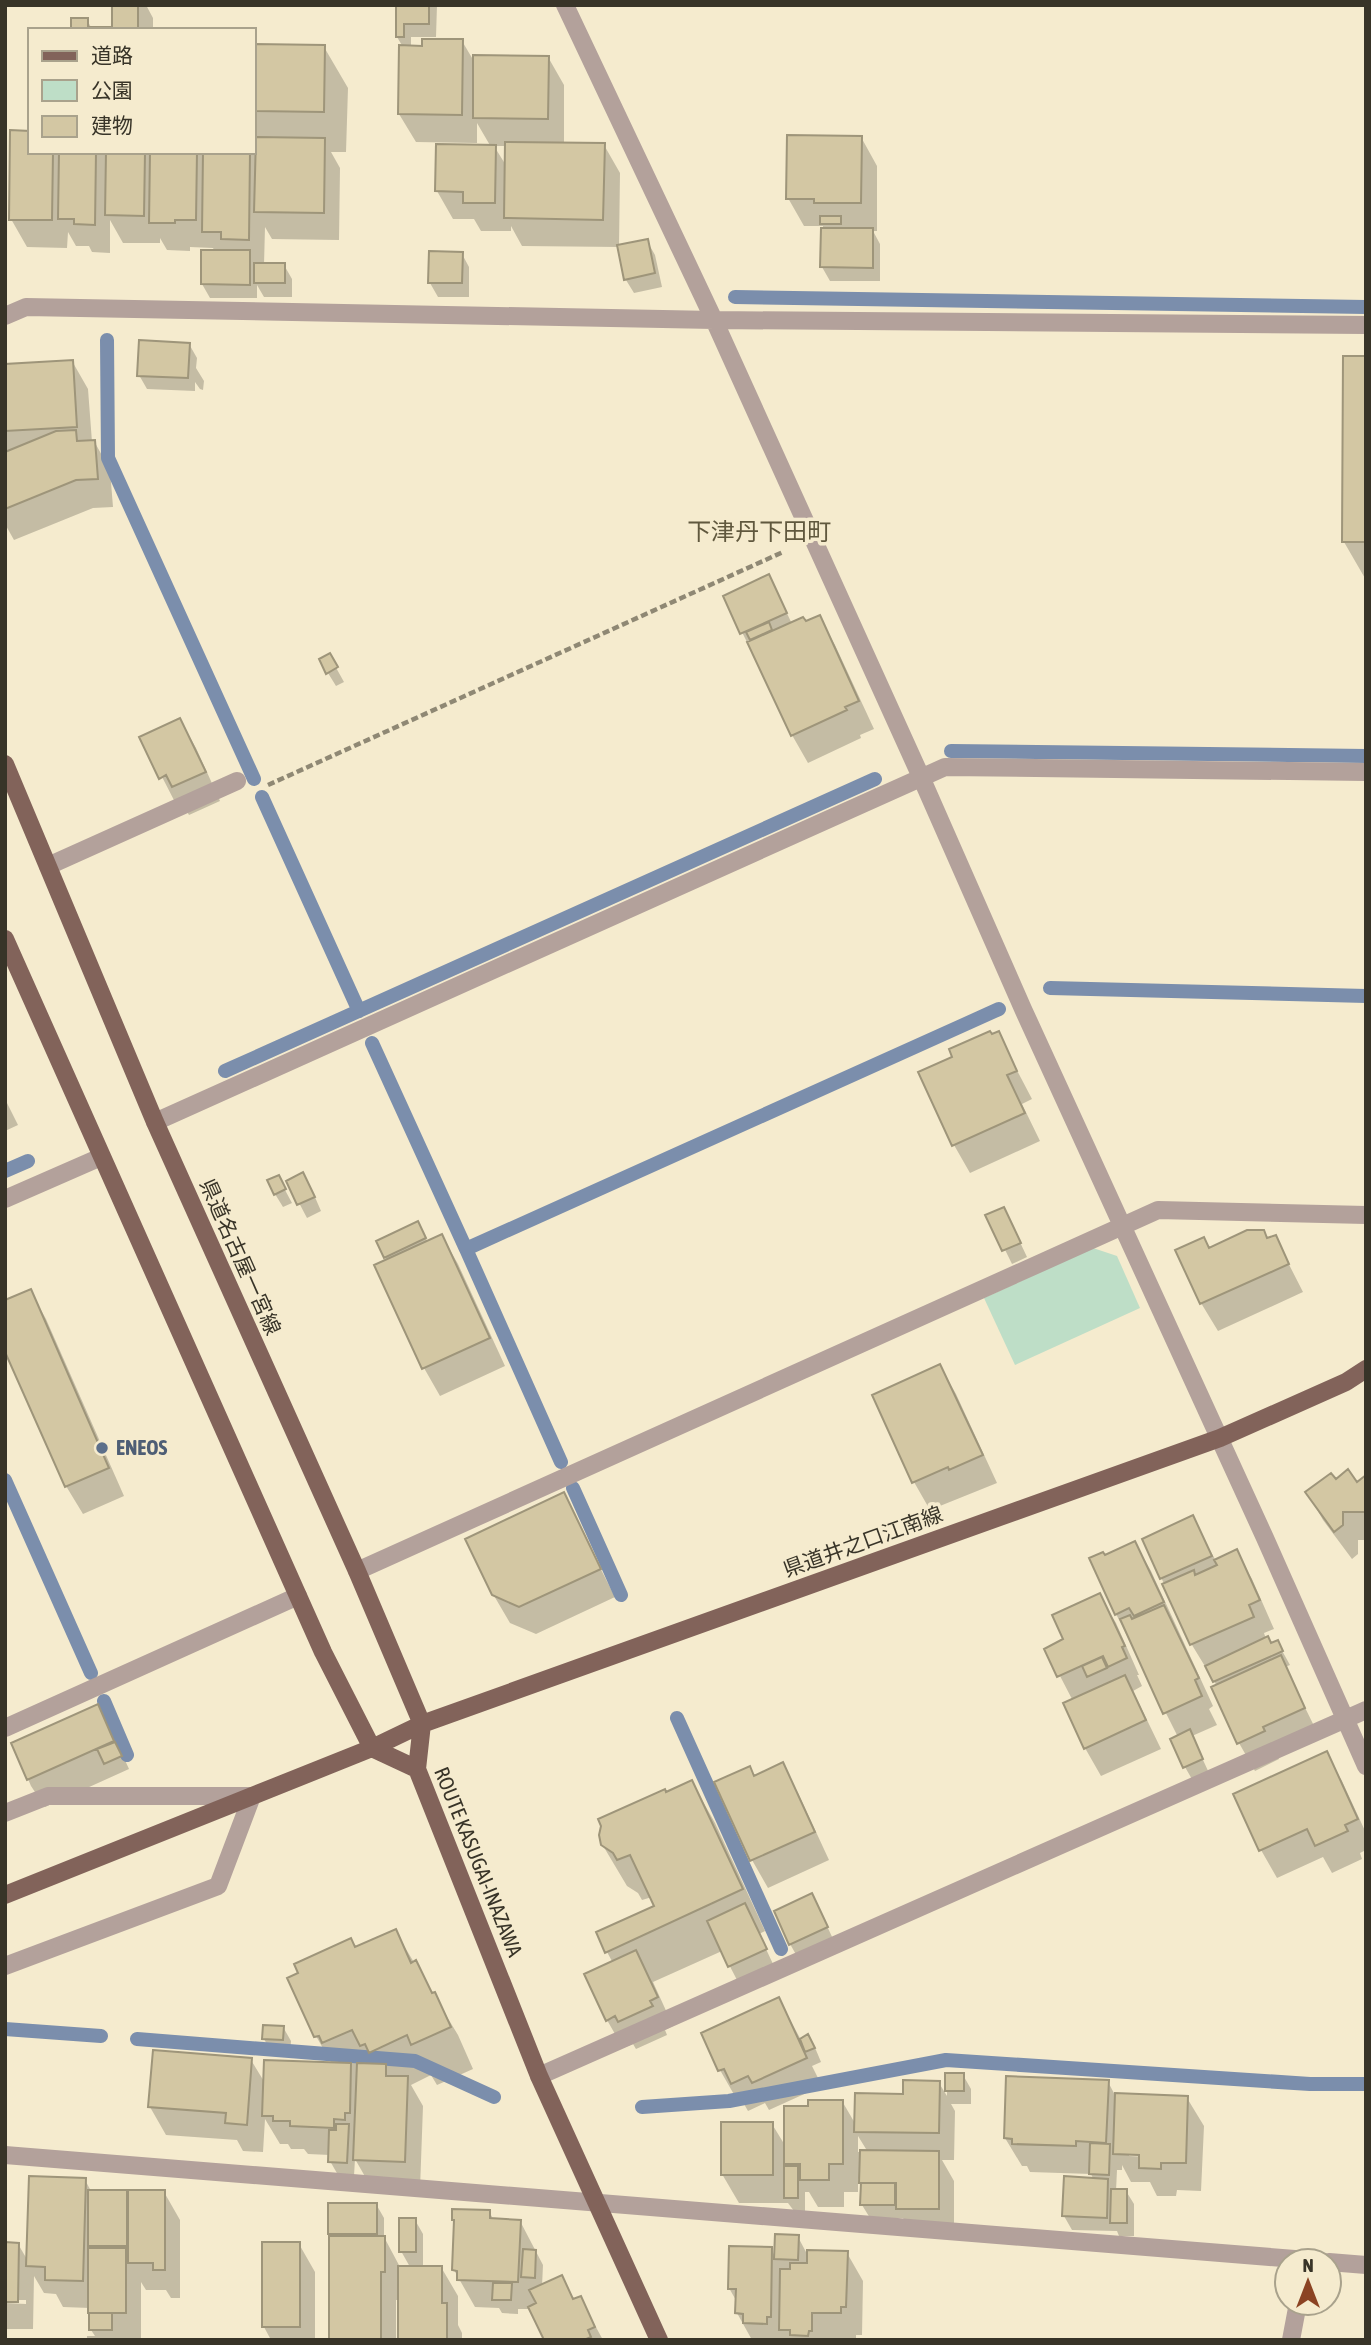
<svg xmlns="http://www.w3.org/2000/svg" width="1371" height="2345" font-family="'Asap Condensed','Noto Sans JP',sans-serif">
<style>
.green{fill:#bedec7}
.shadow{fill:#0003;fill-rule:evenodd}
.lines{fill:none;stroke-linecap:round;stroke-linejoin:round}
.stream{stroke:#7b8eac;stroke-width:14}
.building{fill:#d3c7a3;stroke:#9e957a;stroke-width:2}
.path{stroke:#8f8874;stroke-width:4.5;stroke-dasharray:7 3.5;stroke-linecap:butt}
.minor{stroke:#b3a19b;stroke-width:18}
.major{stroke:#82635a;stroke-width:18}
.service-dot{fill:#5c6f8a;stroke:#f5ebce;stroke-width:2.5}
.labels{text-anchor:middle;stroke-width:7;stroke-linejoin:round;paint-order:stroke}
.street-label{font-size:21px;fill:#383428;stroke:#f5ebce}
.service-label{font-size:21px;font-weight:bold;fill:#4e5e75;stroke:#f5ebce;text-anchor:start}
.quarter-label{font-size:24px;fill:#60583e;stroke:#f5ebce}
</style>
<rect width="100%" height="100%" fill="#f5ebce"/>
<path class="green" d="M 1093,1248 L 1117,1256 L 1140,1308 L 1015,1365 L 984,1298 Z"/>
<path class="shadow" d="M 114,5 L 146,5 L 153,18 L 153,30 L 73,30 L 87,20 L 92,29 L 113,29 Z
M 398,5 L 437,5 L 436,37 L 411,37 L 411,47 L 424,47 L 462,41 L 475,63 L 548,57 L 564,85 L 564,144 L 604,145 L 620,173 L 619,246 L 647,241 L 655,255 L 662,287 L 634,293 L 626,280 L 619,247 L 522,246 L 511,226 L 511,231 L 481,231 L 474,219 L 453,219 L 437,191 L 491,147 L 477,123 L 477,143 L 416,142 L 399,114 L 403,47 L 397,37 ZM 494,146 L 507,146 L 507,167 Z
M 254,46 L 324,47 L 348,88 L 346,152 L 331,152 L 340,168 L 339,240 L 272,239 L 265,227 L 264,265 L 284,265 L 292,279 L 292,297 L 264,297 L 257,285 L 257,298 L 210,298 L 202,284 L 215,252 L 213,248 L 190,247 L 190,251 L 167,250 L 160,238 L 160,243 L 123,243 L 110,220 L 110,253 L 92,252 L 89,246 L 76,246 L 68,232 L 67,248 L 27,247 L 11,219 L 30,152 L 254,152 Z
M 861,137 L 877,166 L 877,231 L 873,231 L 880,244 L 880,281 L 830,281 L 822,267 L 823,226 L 804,226 L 788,198 Z
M 462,254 L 469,267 L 469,297 L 438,297 L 430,283 Z
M 189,344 L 197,358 L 196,368 L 204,381 L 203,390 L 200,389 L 195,382 L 195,391 L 147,389 L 139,375 Z
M 1366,358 L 1366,580 L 1344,542 Z
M 72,361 L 88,389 L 92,442 L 94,441 L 110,470 L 113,507 L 93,508 L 14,540 L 5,524 L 5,366 Z
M 776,590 L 792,624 L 805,623 L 819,617 L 835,645 L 874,729 L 860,735 L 861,738 L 808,763 L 792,735 L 725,597 Z
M 329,655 L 344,682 L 336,686 L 328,673 Z
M 180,720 L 196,748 L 220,801 L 189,815 L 182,803 L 177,806 L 142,738 Z
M 998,1034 L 1032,1099 L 1022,1104 L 1040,1141 L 970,1173 L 954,1145 L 921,1073 Z
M 5,1099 L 18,1125 L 5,1131 Z
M 278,1177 L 292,1203 L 283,1207 L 275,1194 Z
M 288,1182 L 311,1188 L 321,1211 L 307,1218 Z
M 988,1215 L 1011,1223 L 1027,1257 L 1012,1264 Z
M 442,1236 L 458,1264 L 505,1366 L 440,1396 L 424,1368 L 376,1266 L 388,1261 L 385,1257 L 425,1237 L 428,1242 Z
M 1275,1237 L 1303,1292 L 1218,1331 L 1201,1303 L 1209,1249 L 1268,1240 Z
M 30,1291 L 46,1319 L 124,1496 L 83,1514 L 66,1486 Z
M 940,1366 L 956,1394 L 997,1483 L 930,1510 L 914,1482 L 874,1396 Z
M 1366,1478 L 1366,1540 L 1358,1540 L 1358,1554 L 1352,1559 L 1323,1520 L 1307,1492 L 1335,1481 L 1357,1484 Z
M 563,1495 L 615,1597 L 536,1634 L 510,1623 L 493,1594 Z
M 1192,1518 L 1216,1561 L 1236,1552 L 1252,1579 L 1274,1629 L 1264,1633 L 1266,1639 L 1271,1645 L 1277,1642 L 1285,1656 L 1290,1665 L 1285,1667 L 1319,1736 L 1278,1756 L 1279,1759 L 1255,1771 L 1239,1743 L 1217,1686 L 1192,1645 L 1144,1540 Z
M 1135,1543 L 1151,1571 L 1213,1706 L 1209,1709 L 1217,1725 L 1192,1736 L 1209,1773 L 1193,1781 L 1185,1767 L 1178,1737 L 1116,1614 L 1104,1557 Z
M 1099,1595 L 1116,1623 L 1139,1675 L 1137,1675 L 1142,1686 L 1133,1691 L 1161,1749 L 1101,1776 L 1085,1748 L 1073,1701 L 1046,1649 L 1066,1640 Z
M 97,1706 L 113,1734 L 129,1769 L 45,1807 L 31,1786 L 13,1744 Z
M 1326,1753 L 1342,1781 L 1366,1833 L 1366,1850 L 1360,1853 L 1362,1859 L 1332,1873 L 1323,1857 L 1277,1878 L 1261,1850 Z
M 782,1765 L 798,1793 L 829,1860 L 768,1888 L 752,1860 L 717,1783 L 754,1777 Z
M 692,1782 L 715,1823 L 765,1931 L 759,1934 L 773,1964 L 737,1980 L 722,1951 L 653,1982 L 673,2026 L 665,2030 L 667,2035 L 636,2049 L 633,2044 L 623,2048 L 607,2020 L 613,1963 L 607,1952 L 656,1906 L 652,1897 L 642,1900 L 638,1893 L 627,1886 L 602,1844 L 666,1794 Z
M 819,1909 L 834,1941 L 798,1958 L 790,1944 Z
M 395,1931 L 458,2035 L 473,2069 L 437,2085 L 431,2075 L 411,2085 L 423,2106 L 420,2189 L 371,2187 L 355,2159 L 354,2176 L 338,2175 L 330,2161 L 330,2155 L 308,2154 L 304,2149 L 291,2149 L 288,2144 L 280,2144 L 265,2119 L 263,2152 L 243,2151 L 237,2140 L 166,2135 L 150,2107 L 251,2060 L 265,2083 L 332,2064 L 316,2036 L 355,1949 Z
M 779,1999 L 801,2040 L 808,2036 L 816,2050 L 821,2062 L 812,2066 L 822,2086 L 769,2110 L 765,2103 L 748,2111 L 740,2097 L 736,2098 L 720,2070 Z
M 283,2027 L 291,2041 L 290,2054 L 272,2053 L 264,2039 Z
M 947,2074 L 963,2075 L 971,2089 L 971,2104 L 951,2104 L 955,2111 L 954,2160 L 942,2160 L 954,2181 L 954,2236 L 914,2236 L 903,2218 L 870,2218 L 862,2205 L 863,2185 L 858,2178 L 858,2192 L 844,2192 L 844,2207 L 818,2207 L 809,2192 L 805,2192 L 805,2211 L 794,2211 L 788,2203 L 739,2203 L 722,2174 L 772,2124 L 786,2147 L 810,2107 L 842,2101 L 856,2125 L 905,2096 L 939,2083 L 947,2096 ZM 858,2136 L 866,2149 L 868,2152 L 858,2152 Z
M 1108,2082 L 1115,2095 L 1187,2098 L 1204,2126 L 1201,2191 L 1177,2190 L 1176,2196 L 1157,2196 L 1150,2182 L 1131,2182 L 1122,2165 L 1122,2170 L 1117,2170 L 1116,2191 L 1126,2191 L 1134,2204 L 1134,2236 L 1119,2236 L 1117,2231 L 1072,2230 L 1064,2216 L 1094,2180 L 1091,2174 L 1030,2172 L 1027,2166 L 1022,2166 L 1005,2138 ZM 1129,2153 L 1148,2157 L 1129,2156 Z
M 85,2180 L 91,2191 L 126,2191 L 130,2198 L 164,2192 L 180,2220 L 180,2298 L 171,2298 L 166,2290 L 146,2290 L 141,2282 L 141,2340 L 87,2340 L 87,2336 L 95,2336 L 91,2330 L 90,2308 L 63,2307 L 56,2294 L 44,2293 L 34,2276 L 33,2329 L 5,2329 L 5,2303 L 26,2304 L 26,2300 L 5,2300 L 18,2244 L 28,2261 Z
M 376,2204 L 384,2218 L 384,2237 L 400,2267 L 410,2267 L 401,2251 L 415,2220 L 423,2234 L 423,2267 L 441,2267 L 458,2296 L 458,2325 L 462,2333 L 462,2340 L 400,2340 L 400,2300 L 396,2300 L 396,2340 L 330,2340 L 332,2237 L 330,2234 Z
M 489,2212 L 494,2220 L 520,2221 L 543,2265 L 542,2286 L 561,2277 L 574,2300 L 580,2298 L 603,2340 L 546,2340 L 531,2309 L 518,2309 L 518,2314 L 502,2313 L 499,2308 L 475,2307 L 454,2270 ZM 534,2295 L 538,2304 L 534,2306 Z
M 798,2237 L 806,2252 L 847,2253 L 863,2281 L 862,2335 L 856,2335 L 856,2340 L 752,2340 L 737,2313 L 737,2302 L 729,2288 L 771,2249 L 776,2258 Z
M 299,2244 L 315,2272 L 315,2340 L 271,2340 L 264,2327 Z"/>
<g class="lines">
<path class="stream" d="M 735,297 L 1366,307
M 107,340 L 108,458 L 254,779
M 951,751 L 1366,756
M 262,797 L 359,1011
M 1050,988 L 1366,996
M 372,1043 L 466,1249
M 225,1071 L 875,779
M 5,1171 L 28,1161
M 561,1462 L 466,1249 L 999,1009
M 5,1480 L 91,1673
M 573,1488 L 621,1595
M 104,1701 L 127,1755
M 677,1718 L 781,1949
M 5,2029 L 101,2036
M 137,2039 L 415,2061 L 494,2097
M 642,2107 L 729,2101 L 946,2060 L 1310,2084 L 1366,2084"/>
</g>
<path class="building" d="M 112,5 L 138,5 L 138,30 L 71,30 L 71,18 L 88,18 L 88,27 L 112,27 Z
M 396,5 L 429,5 L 429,24 L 404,24 L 404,37 L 396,37 Z
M 422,39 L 463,39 L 462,115 L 398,114 L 399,45 L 422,46 Z
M 254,44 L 325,45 L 324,112 L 254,111 Z
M 473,55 L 549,56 L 548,119 L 473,118 Z
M 10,130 L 30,131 L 30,152 L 53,152 L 52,220 L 9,220 Z
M 787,135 L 862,136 L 861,203 L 814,203 L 814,199 L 786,199 Z
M 256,137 L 325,138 L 324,213 L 254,212 Z
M 505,142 L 605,143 L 603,220 L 504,218 Z
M 436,144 L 496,145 L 495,203 L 463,203 L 463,192 L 435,191 Z
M 59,152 L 96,152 L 95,225 L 74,224 L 74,219 L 58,219 Z
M 106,152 L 145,152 L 144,216 L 105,215 Z
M 150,152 L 197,152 L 196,220 L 175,220 L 175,223 L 149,223 Z
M 203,152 L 250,152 L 249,240 L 221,239 L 221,232 L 202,232 Z
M 820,216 L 841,216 L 841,224 L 820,224 Z
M 821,228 L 873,228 L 873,268 L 820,267 Z
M 648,239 L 655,273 L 624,280 L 617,245 Z
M 201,250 L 250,250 L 250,285 L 201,284 Z
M 429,251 L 463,252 L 462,283 L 428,283 Z
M 254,263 L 285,263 L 285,283 L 254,283 Z
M 139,340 L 190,343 L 188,378 L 137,376 Z
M 1343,356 L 1366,356 L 1366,542 L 1342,542 Z
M 73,360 L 77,427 L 5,431 L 5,364 Z
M 76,430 L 77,441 L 95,440 L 98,479 L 76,480 L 5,509 L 5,452 L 56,431 Z
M 769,574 L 787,613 L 740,634 L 723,596 Z
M 820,615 L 859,701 L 845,707 L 847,710 L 791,736 L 747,642 L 803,617 L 806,621 Z
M 769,622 L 772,630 L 750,640 L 746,632 Z
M 330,653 L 338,667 L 326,674 L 319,659 Z
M 180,718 L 206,772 L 172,787 L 166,775 L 159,779 L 139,737 Z
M 990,1031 L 992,1034 L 999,1031 L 1017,1071 L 1007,1075 L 1025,1113 L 952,1146 L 918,1072 L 952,1057 L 949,1049 Z
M 303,1172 L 315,1197 L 297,1205 L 286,1181 Z
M 279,1175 L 286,1189 L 274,1195 L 267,1180 Z
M 1004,1207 L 1021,1243 L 1002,1251 L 985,1215 Z
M 418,1221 L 426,1238 L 384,1258 L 376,1241 Z
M 1247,1230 L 1264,1230 L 1267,1238 L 1276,1235 L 1289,1264 L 1200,1304 L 1175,1250 L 1204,1237 L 1209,1248 Z
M 442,1234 L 490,1338 L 422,1369 L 374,1265 Z
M 31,1289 L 109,1468 L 65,1487 L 5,1352 L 5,1300 Z
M 940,1364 L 983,1455 L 949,1470 L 948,1467 L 912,1483 L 872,1395 Z
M 1348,1469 L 1357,1482 L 1366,1475 L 1366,1512 L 1343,1512 L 1343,1525 L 1334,1532 L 1305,1492 L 1331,1473 L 1336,1479 Z
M 564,1492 L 601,1569 L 519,1607 L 492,1595 L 465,1539 Z
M 1193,1515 L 1212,1556 L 1160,1579 L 1142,1539 Z
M 1135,1541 L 1164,1602 L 1134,1616 L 1129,1608 L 1115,1615 L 1089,1558 L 1103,1552 L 1105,1555 Z
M 1237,1549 L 1260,1600 L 1249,1605 L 1254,1617 L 1190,1645 L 1162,1584 L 1194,1570 L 1195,1575 L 1217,1565 L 1214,1560 Z
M 1100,1593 L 1125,1646 L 1122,1647 L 1127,1658 L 1108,1667 L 1103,1656 L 1057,1677 L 1044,1649 L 1063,1639 L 1052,1615 Z
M 1164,1605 L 1199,1678 L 1195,1680 L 1202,1696 L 1163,1714 L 1120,1619 L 1130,1615 L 1132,1619 Z
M 1268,1636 L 1271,1643 L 1278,1640 L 1283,1651 L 1213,1682 L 1205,1666 Z
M 1281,1655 L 1305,1708 L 1263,1727 L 1265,1731 L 1237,1744 L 1211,1687 Z
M 1102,1657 L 1107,1668 L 1087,1677 L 1082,1666 Z
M 1125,1675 L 1146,1720 L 1084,1749 L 1063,1703 Z
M 98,1704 L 114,1741 L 27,1780 L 11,1743 Z
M 1190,1729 L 1203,1759 L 1183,1768 L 1170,1739 Z
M 115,1742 L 122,1756 L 104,1764 L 97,1749 Z
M 1327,1751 L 1358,1819 L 1345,1825 L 1348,1831 L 1315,1846 L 1307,1829 L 1259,1851 L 1233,1794 Z
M 783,1762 L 815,1832 L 750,1861 L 714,1782 L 750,1766 L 754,1776 Z
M 692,1780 L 743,1889 L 605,1953 L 596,1932 L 654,1906 L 630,1855 L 617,1860 L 613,1853 L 601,1845 L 599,1835 L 601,1826 L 598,1819 L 665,1789 L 666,1792 Z
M 812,1893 L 828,1927 L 789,1945 L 774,1911 Z
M 745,1903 L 767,1949 L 728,1967 L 707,1921 Z
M 396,1929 L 411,1963 L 416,1960 L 432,1993 L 435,1992 L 451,2027 L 411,2045 L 407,2035 L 369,2053 L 365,2044 L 360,2046 L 352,2030 L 322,2043 L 319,2036 L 314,2037 L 287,1978 L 298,1973 L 294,1964 L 351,1938 L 355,1947 Z
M 636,1950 L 658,1997 L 650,2001 L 653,2006 L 618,2022 L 615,2016 L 606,2021 L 584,1974 Z
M 779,1997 L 807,2058 L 752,2083 L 748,2076 L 731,2084 L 724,2069 L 718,2071 L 701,2033 Z
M 263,2025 L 284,2026 L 283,2040 L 262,2039 Z
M 808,2034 L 815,2048 L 805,2052 L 800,2039 Z
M 153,2050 L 252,2058 L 247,2125 L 225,2123 L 226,2113 L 148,2107 Z
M 264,2060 L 351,2063 L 350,2113 L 345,2113 L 345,2120 L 334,2119 L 334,2128 L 290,2126 L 290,2121 L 273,2121 L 273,2116 L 262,2116 Z
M 357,2063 L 386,2064 L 386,2076 L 408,2076 L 405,2162 L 353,2160 Z
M 945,2073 L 964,2073 L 964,2091 L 945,2091 Z
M 1006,2076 L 1109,2080 L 1106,2143 L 1076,2141 L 1076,2146 L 1012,2144 L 1012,2139 L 1004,2138 Z
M 903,2080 L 940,2081 L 939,2133 L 854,2132 L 855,2093 L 903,2094 Z
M 1115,2093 L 1188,2096 L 1186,2163 L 1161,2163 L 1161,2169 L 1139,2168 L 1139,2155 L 1113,2154 Z
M 808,2100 L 843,2100 L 843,2164 L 829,2164 L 829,2180 L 800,2180 L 800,2164 L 784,2164 L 784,2106 L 808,2106 Z
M 721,2122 L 773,2122 L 773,2175 L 721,2175 Z
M 336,2124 L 349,2124 L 347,2163 L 328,2162 L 329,2130 L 336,2130 Z
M 1090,2143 L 1110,2144 L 1109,2175 L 1089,2174 Z
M 860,2150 L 939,2151 L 939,2209 L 896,2209 L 896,2183 L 859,2183 Z
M 784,2166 L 798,2166 L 798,2198 L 784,2198 Z
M 29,2176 L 86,2178 L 83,2281 L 45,2280 L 45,2267 L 26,2266 Z
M 1064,2176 L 1108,2179 L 1107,2218 L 1062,2216 Z
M 861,2183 L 895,2183 L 895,2205 L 860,2205 Z
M 1111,2189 L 1127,2189 L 1127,2223 L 1110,2223 Z
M 88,2190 L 127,2190 L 127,2246 L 88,2246 Z
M 128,2190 L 165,2190 L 165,2270 L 153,2270 L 153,2263 L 128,2263 Z
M 328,2203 L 377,2203 L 377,2234 L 328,2234 Z
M 452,2209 L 490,2210 L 490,2218 L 521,2220 L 518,2282 L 457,2280 L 457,2271 L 452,2270 L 454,2220 L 452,2220 Z
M 399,2218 L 416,2218 L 416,2252 L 399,2252 Z
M 775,2234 L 799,2235 L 798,2260 L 774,2259 Z
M 329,2236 L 385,2236 L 385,2272 L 381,2272 L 381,2340 L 329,2340 Z
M 5,2242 L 19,2243 L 18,2302 L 5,2302 Z
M 262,2242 L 300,2242 L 300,2327 L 262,2327 Z
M 729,2246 L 772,2247 L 771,2317 L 767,2317 L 767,2324 L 743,2323 L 743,2314 L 735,2313 L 736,2289 L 728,2289 Z
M 88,2248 L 126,2248 L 126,2313 L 88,2313 Z
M 523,2249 L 536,2250 L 535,2278 L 521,2277 Z
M 807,2250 L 848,2251 L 846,2307 L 841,2307 L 841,2313 L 812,2313 L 812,2331 L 809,2331 L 808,2336 L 790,2335 L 790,2330 L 779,2330 L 780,2269 L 790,2269 L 790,2263 L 807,2263 Z
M 398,2266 L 442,2266 L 442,2303 L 447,2303 L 447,2340 L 398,2340 Z
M 562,2275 L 573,2299 L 581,2296 L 595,2327 L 588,2330 L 591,2337 L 584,2340 L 544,2340 L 528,2307 L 536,2303 L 529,2290 Z
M 493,2283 L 512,2283 L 511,2300 L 492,2300 Z
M 89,2313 L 112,2313 L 112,2330 L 89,2330 Z"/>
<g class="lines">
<path class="path" d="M 268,785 L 783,552"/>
<path class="minor" d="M 565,5 L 714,320 L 921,777 L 1023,1009 L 1265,1538 L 1366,1766
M 5,316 L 26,307 L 714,320 L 1366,325
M 48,866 L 237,781
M 155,1122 L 945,767 L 1366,772
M 5,1199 L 101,1157
M 357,1571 L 1158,1210 L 1366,1215
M 5,1728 L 298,1596
M 5,1813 L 48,1796 L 252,1796 L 218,1886 L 5,1966
M 539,2076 L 1366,1710
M 5,2155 L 1320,2261
M 1329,2262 L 1366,2265
M 1291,2340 L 1298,2303"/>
<path class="major" d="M 5,764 L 155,1122 L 357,1571 L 422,1724 L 417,1769
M 5,939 L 323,1652 L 372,1748
M 372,1748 L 417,1769 L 539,2076 L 659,2340
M 5,1895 L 372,1748 L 422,1724 L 1220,1438 L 1346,1382 L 1366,1369"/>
</g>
<circle class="service-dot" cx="102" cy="1448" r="7"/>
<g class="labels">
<g class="street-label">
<text transform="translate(240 1257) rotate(66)" y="7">県道名古屋一宮線</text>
<text transform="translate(863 1542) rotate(-20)" y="7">県道井之口江南線</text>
<text transform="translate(478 1862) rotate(68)" y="7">ROUTE KASUGAI-INAZAWA</text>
</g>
<g class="service-label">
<text x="116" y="1455">ENEOS</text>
</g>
<g class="quarter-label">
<text x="759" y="540">下津丹下田町</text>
</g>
</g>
<rect width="1371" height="2345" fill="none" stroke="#383428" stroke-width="14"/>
<rect x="28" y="28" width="228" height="126" fill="#f5ebce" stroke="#a9a28c" stroke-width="2"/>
<rect x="42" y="51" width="35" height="10" fill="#82635a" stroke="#a9a28c" stroke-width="2"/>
<text x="91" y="63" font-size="21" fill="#383428">道路</text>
<rect x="42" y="80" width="35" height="21" fill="#bedec7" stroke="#a9a28c" stroke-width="2"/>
<text x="91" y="98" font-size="21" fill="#383428">公園</text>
<rect x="42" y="116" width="35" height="21" fill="#d3c7a3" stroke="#a9a28c" stroke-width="2"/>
<text x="91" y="133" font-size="21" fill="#383428">建物</text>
<g transform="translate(1308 2282)"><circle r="33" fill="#f5ebce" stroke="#a9a28c" stroke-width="2"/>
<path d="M0-5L12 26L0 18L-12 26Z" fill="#8b4323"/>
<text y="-10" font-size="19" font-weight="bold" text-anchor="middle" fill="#383428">N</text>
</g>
</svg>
